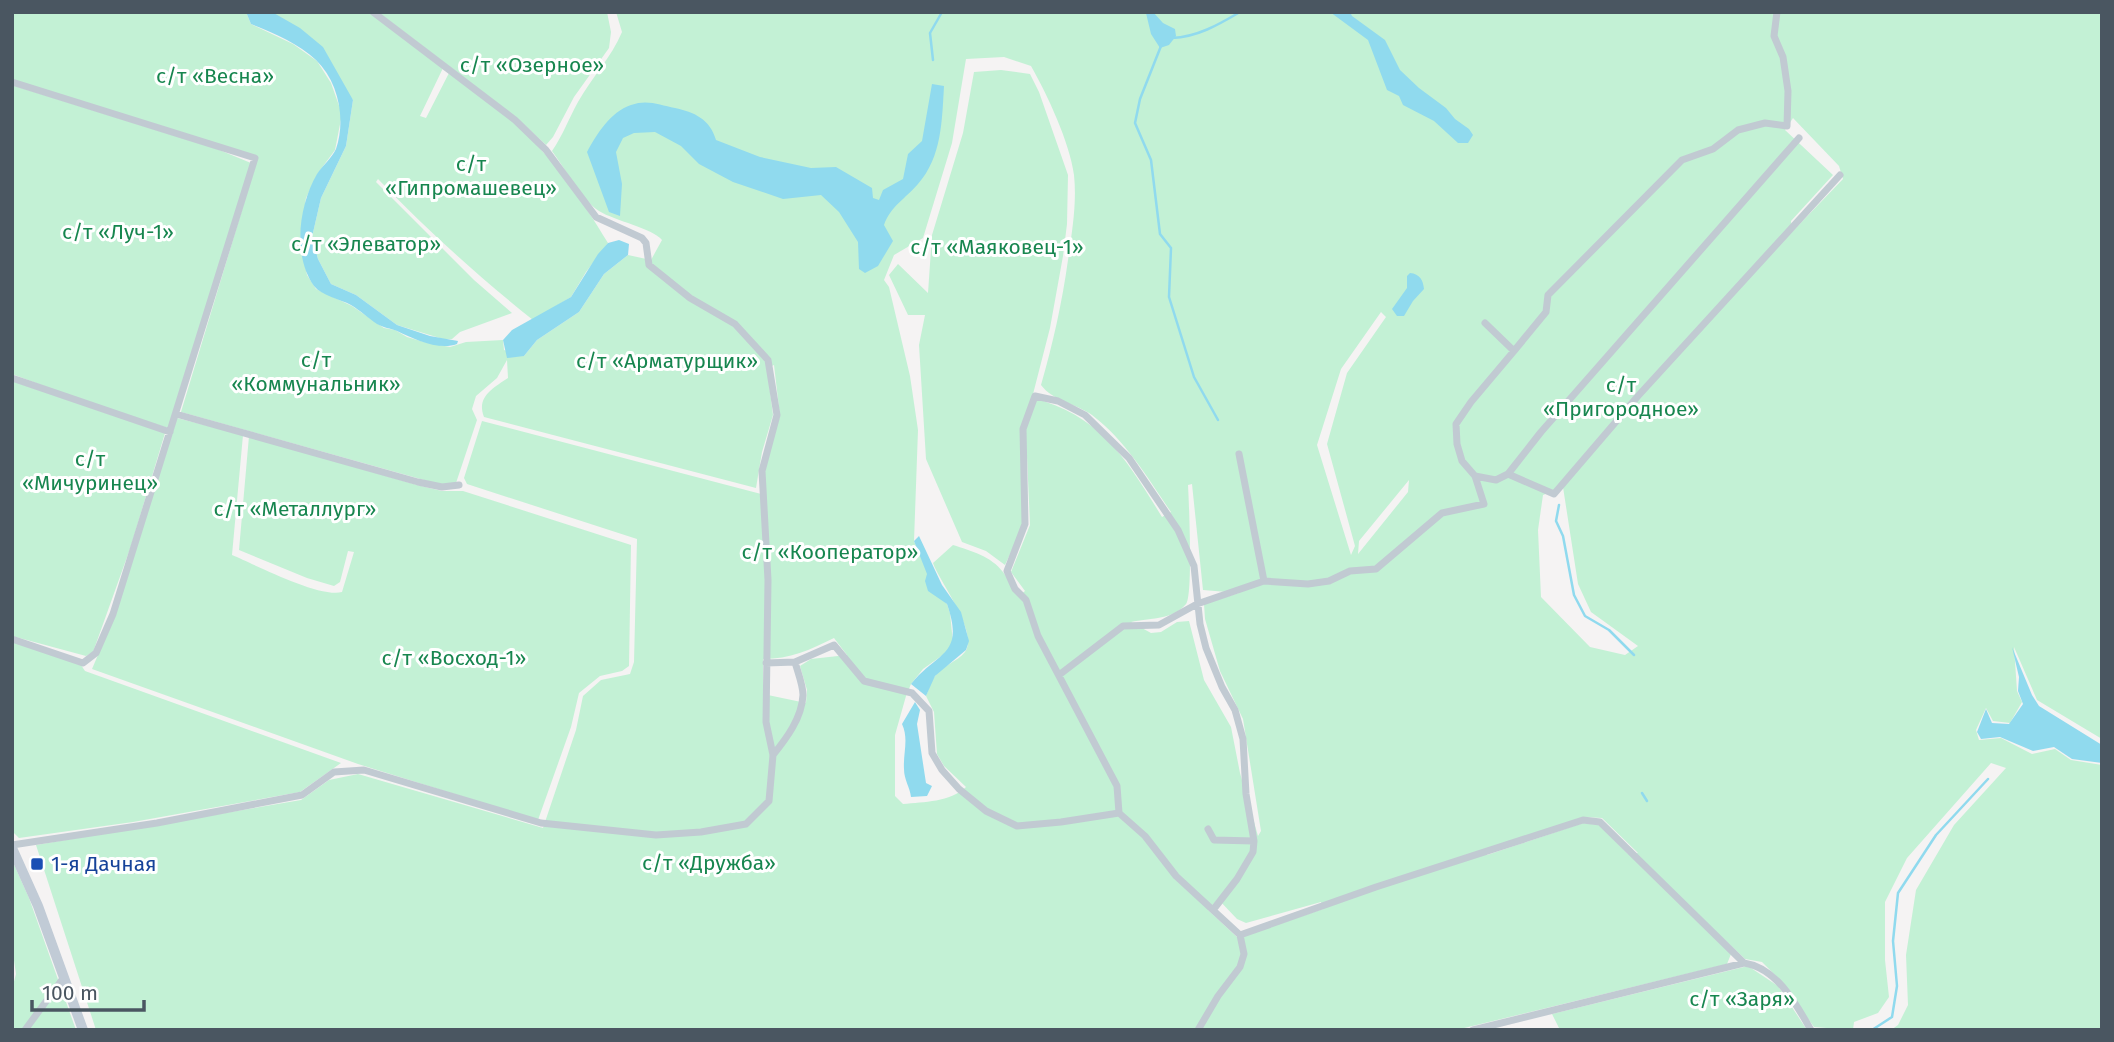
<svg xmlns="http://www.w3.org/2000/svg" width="2114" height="1042" font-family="'Fira Sans',sans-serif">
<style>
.green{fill:#c3f1d5;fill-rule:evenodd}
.water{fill:#90daee}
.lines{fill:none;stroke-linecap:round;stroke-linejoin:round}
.stream{stroke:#90daee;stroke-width:2.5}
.minor{stroke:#c1cad2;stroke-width:7}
.secondary{stroke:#c1cbd6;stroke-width:10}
.transit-dot{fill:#1a4fb4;stroke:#fff;stroke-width:2.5}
.labels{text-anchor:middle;stroke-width:6;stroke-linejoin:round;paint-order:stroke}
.park-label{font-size:21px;fill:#17864f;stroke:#fff}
.transit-label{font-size:21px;fill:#164399;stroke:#fff;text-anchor:start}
</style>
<rect width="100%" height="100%" fill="#f5f3f3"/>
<path class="green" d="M 12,12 L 246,12 L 251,24 L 293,44 L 317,61 L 331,83 L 342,114 L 335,150 L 318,173 L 306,198 L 300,240 L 307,275 L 316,289 L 352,306 L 384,328 L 395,330 L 407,337 L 424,342 L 450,347 L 466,342 L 503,340 L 504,350 L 524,356 L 537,340 L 579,312 L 604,274 L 628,255 L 651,260 L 662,240 C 652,228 615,221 599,211 C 582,200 564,167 552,151 C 563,135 569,118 578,102 C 592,77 611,58 622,32 L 616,12 L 2102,12 L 2102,739 L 2037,700 L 2014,647 L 2017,691 L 2022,702 L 2010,723 L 1993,721 L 1986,708 L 1976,730 L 1979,740 L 2001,738 L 2032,754 L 2055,749 L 2071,760 L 2102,765 L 2102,1030 L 1891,1030 L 1898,1025 L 1908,1005 L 1906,955 L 1916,890 L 1954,825 L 2006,768 L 1991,763 L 1907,858 L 1885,902 L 1885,960 L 1889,997 L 1878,1013 L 1854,1022 L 1853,1030 L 1814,1027 L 1782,982 L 1762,962 L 1745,959 L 1724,939 L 1731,954 L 1727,964 L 1456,1030 L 96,1030 L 36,845 L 301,800 L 329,780 L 358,774 L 543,828 L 576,730 L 583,696 L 601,680 L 630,674 L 634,662 L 637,539 L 467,484 L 464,478 L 482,421 L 765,495 L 764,471 L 770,442 L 780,416 L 774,365 L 767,368 L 773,415 L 762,452 L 756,488 L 484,417 C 476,397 493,388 508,378 L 507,360 L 497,378 L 476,396 L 472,409 L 477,420 L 456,483 L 442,485 L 181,412 L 258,157 L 12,80 ZM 1004,57 L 1031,66 C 1047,94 1070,143 1074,175 C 1077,203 1072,232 1068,260 C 1062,303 1053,343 1041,385 C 1053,401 1075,403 1092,415 C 1126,441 1147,477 1171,512 L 1162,517 C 1127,460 1101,415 1032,398 L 1050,328 L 1063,256 L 1067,224 L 1068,175 L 1039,92 L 1030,74 L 1001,70 L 974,72 L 963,133 L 932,235 L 928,293 L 898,264 L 889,275 L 908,315 L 925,315 L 919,345 L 926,459 L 962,542 L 986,551 L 1005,565 L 1023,526 L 1027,456 L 1030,525 L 1011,572 L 1025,591 L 1019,596 C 1010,589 1010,581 1003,572 C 991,556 971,551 953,545 L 933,563 C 940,583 979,632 965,652 C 957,662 943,665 935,676 C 931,681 929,689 926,696 L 934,712 L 937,754 L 944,766 L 966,787 C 950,802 924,802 903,804 L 895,796 L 895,735 L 906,696 L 911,684 L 923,669 L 947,652 L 953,643 L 950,613 L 947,604 L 937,595 L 914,541 L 918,430 L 910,376 L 889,287 L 884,280 L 894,255 L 923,238 L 952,143 L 966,59 ZM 1793,118 L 1839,166 L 1843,179 L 1792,232 L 1791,221 L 1833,175 L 1785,130 ZM 1381,312 L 1386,317 L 1347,373 L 1327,444 L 1355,546 L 1351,555 L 1317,445 L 1341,369 ZM 1409,480 L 1408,492 L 1358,554 L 1359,541 ZM 1192,484 L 1203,590 L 1239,593 L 1204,604 L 1205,619 L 1220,671 L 1243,719 L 1261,831 L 1258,836 L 1240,773 L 1231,727 L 1204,680 L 1189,621 L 1177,622 L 1161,632 L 1151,633 L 1131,622 C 1149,618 1173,620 1186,604 C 1193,596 1189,502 1188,485 ZM 1563,487 L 1578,584 L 1591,612 L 1638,646 L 1625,655 L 1590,647 L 1541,597 L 1538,530 L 1543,495 ZM 834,638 L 847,655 L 811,659 L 800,666 L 807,690 L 806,703 L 763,694 L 763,659 C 790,659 810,650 834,638 ZM 1584,817 L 1602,818 L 1638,853 L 1628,854 L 1600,825 L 1583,823 L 1487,855 L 1487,849 ZM 1218,899 L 1237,919 L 1246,923 L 1321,902 L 1323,909 L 1238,938 L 1208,910 Z
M 272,12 L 369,12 L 443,68 L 420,116 L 426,118 L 449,73 C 470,89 494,105 514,123 C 552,156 582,200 608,243 L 586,272 L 571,297 L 533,320 C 478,276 427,230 378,179 L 376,182 L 474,280 L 512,313 L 460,332 L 452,339 L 443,339 L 397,325 L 356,295 L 331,284 L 318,259 L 312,237 L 321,198 L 346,146 L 353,100 L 280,18 Z
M 378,12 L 607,12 L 611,32 L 609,48 L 574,97 L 553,137 L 546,145 L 517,118 Z
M 12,85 L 217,149 L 251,163 L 168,428 L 92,404 L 12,374 Z
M 12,381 L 165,433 L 131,546 L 93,652 L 86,656 L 12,636 Z
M 177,418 L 243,435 L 232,555 C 256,565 319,598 342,592 L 354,552 L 348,551 L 340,582 L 334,586 L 307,578 L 239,550 L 249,436 L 417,485 L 442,491 L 463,491 L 631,545 L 629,666 L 622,671 L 600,676 L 579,693 L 571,727 L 538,820 L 358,764 L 92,669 L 115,615 Z
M 12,641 L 81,665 L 85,671 L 341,763 L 300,792 L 133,822 L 19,838 L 12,831 Z
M 12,860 L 29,898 L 76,1030 L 12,1030 L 12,989 L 16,974 L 12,947 Z
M 1748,966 L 1778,986 L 1807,1030 L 1560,1030 L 1552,1014 Z"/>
<path class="water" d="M 246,12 L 272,12 L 300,28 L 323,47 L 353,100 L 346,146 L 321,198 L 312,237 L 318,259 L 331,284 L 356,295 L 397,325 L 430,336 L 458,341 L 457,344 C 439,351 414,339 397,331 C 390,328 384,328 377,324 C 368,318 361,311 351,305 C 340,299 322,296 314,286 C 292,255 299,205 317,174 C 322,166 332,158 336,149 C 346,120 339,82 316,60 C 298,43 273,33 251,24 Z
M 1153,12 L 1163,23 L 1175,29 L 1176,36 L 1169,45 L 1160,48 L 1151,34 L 1146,13 Z
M 1330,12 L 1350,12 L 1352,16 L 1385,40 L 1400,70 L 1419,88 L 1446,108 L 1455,119 L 1469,129 L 1473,135 L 1468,143 L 1458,143 L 1434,121 L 1403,105 L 1399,96 L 1387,90 L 1368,40 Z
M 932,84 L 944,86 C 942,120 942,157 918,184 C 906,198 890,207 884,225 L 893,241 L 878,266 L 865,273 L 859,269 L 858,242 L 839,212 L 821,195 L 783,199 L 733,182 L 699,164 L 681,146 L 655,132 L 634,133 L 623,138 L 616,152 L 622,184 L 620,216 L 609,212 L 587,152 C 597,134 610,112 631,105 C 647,99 660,105 675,108 C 694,112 710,119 716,140 L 760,157 L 811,168 L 836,167 L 872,188 L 873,198 L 879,200 L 883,190 L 903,179 L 908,154 L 922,141 Z
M 619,240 L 629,244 L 628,255 L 604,274 L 579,312 L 537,340 L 524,356 L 507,358 L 503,340 L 512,330 L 571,297 L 598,254 L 608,243 Z
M 1410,273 C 1420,274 1423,280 1424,289 L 1413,301 L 1404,316 L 1397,316 L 1392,309 L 1407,288 L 1407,276 Z
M 919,536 L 942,585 L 961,612 L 969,641 L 966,650 L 935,676 L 926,696 L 911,684 C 938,651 965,656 947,604 L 928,591 L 925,581 L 927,574 L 914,541 Z
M 2012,647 L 2032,695 L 2039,706 L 2102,745 L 2102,763 L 2072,759 L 2054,747 L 2033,751 L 2000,737 L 1981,739 L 1977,732 L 1986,709 L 1992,723 L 2009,724 L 2023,704 L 2018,691 L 2019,677 Z
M 915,702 L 920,710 L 917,724 L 926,783 L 932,786 L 927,796 L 911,797 C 910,787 904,780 904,769 C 903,753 909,739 902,724 Z"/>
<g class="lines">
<path class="stream" d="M 1172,38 C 1197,37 1218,25 1240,12
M 1161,46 L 1140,99 L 1135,123 L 1151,160 L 1160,234 L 1171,248 L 1169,297 L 1194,377 L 1218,420
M 933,60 L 930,33 L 942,12
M 1559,505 L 1556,521 L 1563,536 L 1574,595 L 1585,616 L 1609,630 L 1634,655
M 1642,793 L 1647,801
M 1872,1030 L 1892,1017 L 1897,986 L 1893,941 L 1898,893 L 1936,835 L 1988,779"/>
<path class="minor" d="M 12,82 L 255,158 L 113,614 L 96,653 L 83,663 L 12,639
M 1485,323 L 1514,351 L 1546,312 L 1548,295 L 1682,160 L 1713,149 L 1738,130 L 1765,123 L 1787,126 L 1788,91 L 1783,57 L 1774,36 L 1777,12
M 12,378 L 170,432
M 176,414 L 418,482 L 442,487 L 459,485
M 1239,454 L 1264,581
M 1508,474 L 1541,432 L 1799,138
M 1475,476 L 1496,480 L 1508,474 L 1554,494 L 1638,396 L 1840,175
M 766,663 L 795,662 L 834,645 L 864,681 L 912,693 L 929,711 L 932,753 L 942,770 L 959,789 L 986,811 L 1017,826 L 1061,822 L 1119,813
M 1059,675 L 1123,626 L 1159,625 L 1197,604 L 1264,581 L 1308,584 L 1329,581 L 1350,571 L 1376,569 L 1442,513 L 1484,504 L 1475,476 L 1462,461 L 1457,444 L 1456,424 L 1471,402 L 1514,351
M 773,755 C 786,739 802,718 803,695 C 803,685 798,673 795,662
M 1208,829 L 1214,840 L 1254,841
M 12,845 L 157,823 L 302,795 L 334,772 L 364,770 L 541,823 L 656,835 L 701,832 L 746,824 L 769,801 L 773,755 L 766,722 L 768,580 L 762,471 L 777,415 L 768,360 L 735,324 L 690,298 L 649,265 L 646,243 L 642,238 L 596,217 L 546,150 L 515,120 L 373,12
M 1240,935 L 1376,887 L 1583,820 L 1600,822 L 1744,963 C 1777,968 1796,1004 1811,1030
M 25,1030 L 64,977
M 1198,1030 L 1218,996 L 1240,967 L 1244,954 L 1240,935 L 1176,876 L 1145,836 L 1119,813 L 1117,786 L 1038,636 L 1026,600 L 1015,589 L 1007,571 L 1025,524 L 1023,429 L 1035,396 L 1058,401 L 1085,415 L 1129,458 L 1178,530 L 1194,566 L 1200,624 L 1206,648 L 1222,687 L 1235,710 L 1243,739 L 1246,794 L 1254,841 L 1253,852 L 1237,879 L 1213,910
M 1473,1030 L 1744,963"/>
<path class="secondary" d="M 12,848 L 38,906 L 83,1030"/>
</g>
<rect class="transit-dot" x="30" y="857" width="14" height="14" rx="3.5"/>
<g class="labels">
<g class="park-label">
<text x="532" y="72">с/т «Озерное»</text>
<text x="215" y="83">с/т «Весна»</text>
<text x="471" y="171">с/т<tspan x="471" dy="24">«Гипромашевец»</tspan></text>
<text x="118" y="239">с/т «Луч-1»</text>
<text x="366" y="251">с/т «Элеватор»</text>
<text x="997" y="254">с/т «Маяковец-1»</text>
<text x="316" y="367">с/т<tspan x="316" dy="24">«Коммунальник»</tspan></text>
<text x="667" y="368">с/т «Арматурщик»</text>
<text x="1621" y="392">с/т<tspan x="1621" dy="24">«Пригородное»</tspan></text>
<text x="90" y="466">с/т<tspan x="90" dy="24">«Мичуринец»</tspan></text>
<text x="295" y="516">с/т «Металлург»</text>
<text x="830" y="559">с/т «Кооператор»</text>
<text x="454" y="665">с/т «Восход-1»</text>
<text x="709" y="870">с/т «Дружба»</text>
<text x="1742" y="1006">с/т «Заря»</text>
</g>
<g class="transit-label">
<text x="51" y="871">1-я Дачная</text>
</g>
</g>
<rect width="2114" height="1042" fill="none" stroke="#4a5661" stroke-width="28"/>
<path d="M32 1000v10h112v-10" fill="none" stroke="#4a5661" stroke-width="3.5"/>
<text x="42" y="1000" font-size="21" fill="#4a5661" stroke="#ffffff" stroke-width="5" paint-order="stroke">100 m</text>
</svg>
